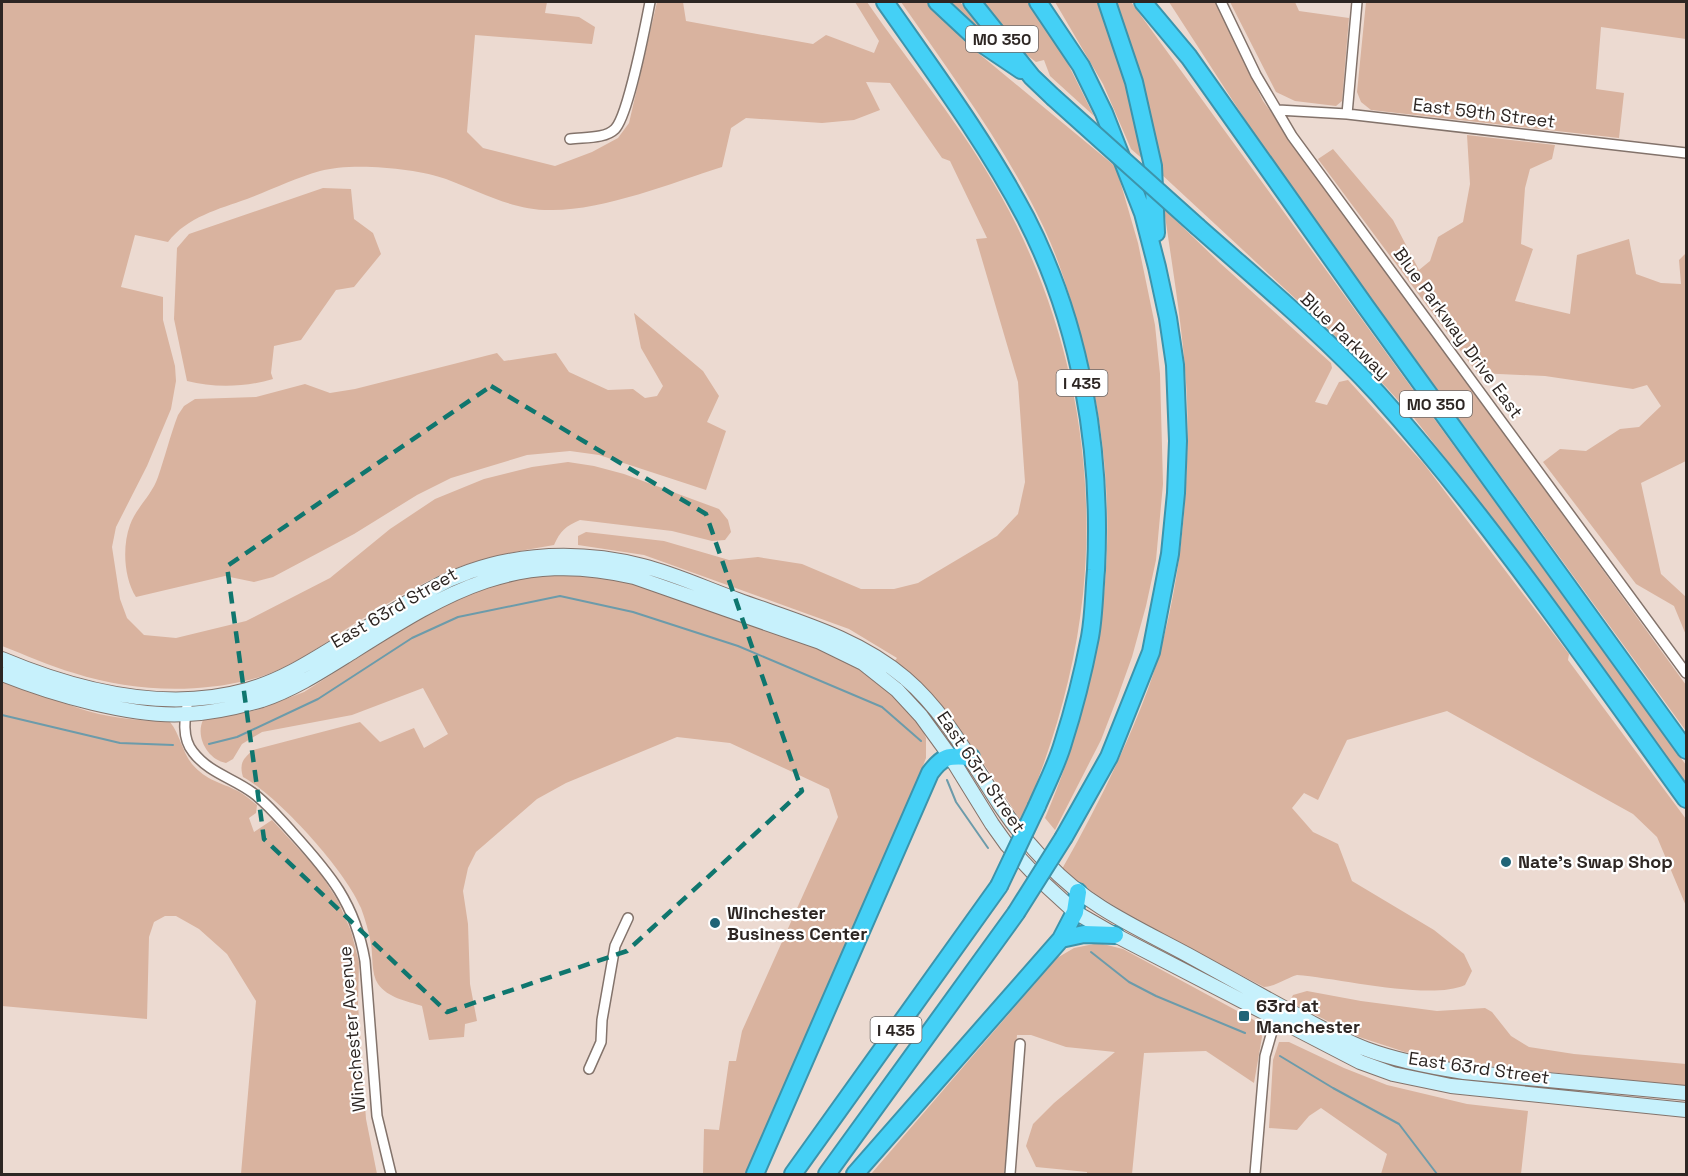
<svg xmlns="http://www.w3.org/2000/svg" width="1688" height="1176" font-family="'Space Grotesk',sans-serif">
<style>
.green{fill:#d9b39f}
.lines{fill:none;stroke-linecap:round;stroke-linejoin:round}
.stream{stroke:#6c9baa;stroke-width:2}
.street-casing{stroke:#83736b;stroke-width:12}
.secondary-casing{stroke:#83736b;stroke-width:16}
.highway-casing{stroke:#3c94ac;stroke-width:20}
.street{stroke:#fff;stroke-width:9}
.secondary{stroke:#c7f1fc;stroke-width:14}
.highway{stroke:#44d0f6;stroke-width:16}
.highway-bridge-casing{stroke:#3c94ac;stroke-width:20;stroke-linecap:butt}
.highway-bridge{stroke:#44d0f6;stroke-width:16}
.marked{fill:none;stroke:#0f766e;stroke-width:4.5;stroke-dasharray:12 8;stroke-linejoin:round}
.poi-dot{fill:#216477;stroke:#fff;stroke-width:2}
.labels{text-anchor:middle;stroke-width:4.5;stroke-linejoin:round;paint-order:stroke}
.shield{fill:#fff;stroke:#6c6765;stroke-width:1.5}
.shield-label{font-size:16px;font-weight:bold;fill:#2d2623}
.street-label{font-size:18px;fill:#2d2623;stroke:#fff}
.poi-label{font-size:18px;font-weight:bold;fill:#2d2623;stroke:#fff;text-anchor:start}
</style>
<rect width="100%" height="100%" fill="#ecdad1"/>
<path class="green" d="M 2,2 L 547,2 L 545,13 L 579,17 L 595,27 L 592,44 L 475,35 L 467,132 L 483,148 L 555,166 L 592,152 L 618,138 L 629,123 L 657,2 L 683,2 L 686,21 L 813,44 L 826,35 L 874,53 L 879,41 L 855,2 L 867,2 C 911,66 963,127 1001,196 C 1068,315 1097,458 1083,594 C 1075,672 1052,750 1021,821 C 983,763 950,705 894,662 L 897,658 L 849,629 L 644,555 L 578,545 L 578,536 L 586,532 L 664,541 L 729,560 L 758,557 L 802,564 L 861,589 L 894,589 L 918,583 L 997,536 L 1018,514 L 1025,482 L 1018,382 L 976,239 L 987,238 L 950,161 L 942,158 L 890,83 L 866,82 L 880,110 L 854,120 L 822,123 L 746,118 L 731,128 L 722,167 C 672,183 602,211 550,210 C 512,210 481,192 446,179 C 416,168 351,162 320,171 C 295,178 271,190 247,199 C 219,209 187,217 168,242 L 135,235 L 121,287 L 163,297 L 163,320 L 175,366 L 176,381 L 171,409 L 147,466 L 116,527 L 112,547 L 120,599 L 127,618 L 144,635 L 176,638 L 246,621 L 330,578 L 390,529 L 435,499 L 484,479 L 532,467 L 568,462 L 594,466 L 624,474 L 719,509 L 728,520 L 731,532 L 725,540 L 712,541 L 672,531 L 580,520 C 566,526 560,531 554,545 C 513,552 470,559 432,579 C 404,593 376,610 349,627 C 318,648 286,671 249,680 C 193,694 129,691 74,673 C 49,666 26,655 2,646 Z
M 901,2 L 927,2 L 966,43 L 1116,167 L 1138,243 L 1155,325 L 1160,374 L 1163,484 L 1156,560 L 1146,606 L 1132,657 L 1118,696 L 1101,740 L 1055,830 L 1045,818 C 1112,660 1126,505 1082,339 C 1071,301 1061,264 1044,228 C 1007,149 951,74 901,2 Z
M 946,2 L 960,2 L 1000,49 Z
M 978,2 L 1028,2 L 1067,62 L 1094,116 L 1050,76 L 1044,60 L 1036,62 L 1019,49 Z
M 1055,2 L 1100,2 L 1129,91 L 1145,161 L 1131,149 L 1103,84 Z
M 1112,2 L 1131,2 L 1686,765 L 1686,784 L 1493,519 L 1414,418 L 1387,388 L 1326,327 L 1160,173 Z
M 1169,2 L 1216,2 L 1263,101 L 1686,685 L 1686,731 L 1320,228 L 1266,152 Z
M 1230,2 L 1295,2 L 1299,11 L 1349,18 L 1342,101 L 1336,106 L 1295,101 L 1276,92 Z
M 1366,2 L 1686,2 L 1686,39 L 1601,27 L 1596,89 L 1624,93 L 1619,138 L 1371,110 L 1361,102 L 1357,92 Z
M 1467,135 L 1555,145 L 1552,159 L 1530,169 L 1525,188 L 1521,244 L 1533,249 L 1515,301 L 1570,314 L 1577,255 L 1629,239 L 1636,274 L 1661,283 L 1681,284 L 1679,260 L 1686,253 L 1686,461 L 1641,483 L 1661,574 L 1686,597 L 1686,635 L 1674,606 L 1636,584 L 1543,462 L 1560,449 L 1586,451 L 1620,429 L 1639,427 L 1661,406 L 1647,385 L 1633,389 L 1545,376 L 1477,373 L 1318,159 L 1333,149 L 1393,220 L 1419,270 L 1430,261 L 1438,237 L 1463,222 L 1470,184 Z
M 323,188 L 351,189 L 354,219 L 373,233 L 381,254 L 354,287 L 336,290 L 301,340 L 274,346 L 271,373 L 273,379 C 247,387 214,388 187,381 L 174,319 L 177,248 L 189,234 Z
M 1164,209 L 1220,263 L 1331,363 L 1332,368 L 1315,402 L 1327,405 L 1339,382 L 1348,380 L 1424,464 L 1569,654 L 1568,660 L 1686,819 L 1686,906 L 1657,837 L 1633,814 L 1447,711 L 1347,740 L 1318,800 L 1304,793 L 1292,808 L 1313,832 L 1338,844 L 1352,881 L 1434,930 L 1464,954 L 1472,971 L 1465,985 C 1430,1001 1339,978 1297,975 C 1286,978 1277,986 1264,987 C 1195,951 1123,918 1062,869 C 1095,811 1125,751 1148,689 C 1180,602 1190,491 1187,398 C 1184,335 1173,272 1164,209 Z
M 634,313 L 703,371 L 719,396 L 707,422 L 726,431 L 706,490 L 599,455 L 570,451 L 527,455 L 451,478 L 417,495 L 354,534 L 273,577 L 254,582 L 225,576 L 136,597 C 124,578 122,547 130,525 C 136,508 152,495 158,477 C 165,457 170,436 178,415 L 184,406 L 195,399 L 256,397 L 305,384 L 330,393 L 355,389 L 497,353 L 504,361 L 556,353 L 569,372 L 608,390 L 633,389 L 645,398 L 657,396 L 663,386 L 641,348 Z
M 588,574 L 618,579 L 718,611 L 834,654 L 865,670 L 893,694 L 919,721 L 926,738 L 926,758 L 894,841 L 747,1174 L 703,1174 L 704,1129 L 719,1130 L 729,1061 L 736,1061 L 742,1031 L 838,817 L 829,789 L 730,743 L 677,737 L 566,783 L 537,799 L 476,852 L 468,868 L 463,891 L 468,924 L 470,984 L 477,1021 L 465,1024 L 464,1037 L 429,1040 L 422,1006 C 407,1001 388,998 378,984 C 371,974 373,955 371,944 C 369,932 365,919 361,908 C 345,870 279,797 243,777 C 239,763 243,759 253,750 L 360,722 L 380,742 L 414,728 L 424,748 L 448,734 L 423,688 L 352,715 L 262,732 L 242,744 L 233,759 L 226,763 C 208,760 195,737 203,720 L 257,710 L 304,692 L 419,619 L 472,592 L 516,578 Z
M 2,678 C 34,690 66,706 99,714 C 123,719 146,721 170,722 C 180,734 182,752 192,764 C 207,781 220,782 238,791 C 245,795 251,800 257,805 L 256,813 L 249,818 L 254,832 L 272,820 L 319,871 L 338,901 L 351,931 L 359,962 L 358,1005 L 366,1119 L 377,1174 L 241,1174 L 256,1001 L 227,954 L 199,929 L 176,916 L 165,916 L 154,922 L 149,937 L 147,1019 L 2,1006 Z
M 1099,943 L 1123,949 L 1254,1020 L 1261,1030 L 1262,1037 L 1254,1083 L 1206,1051 L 1144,1053 L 1132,1174 L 1087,1174 L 1087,1172 L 1036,1167 L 1026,1146 L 1033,1124 L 1054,1103 L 1115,1052 L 1066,1047 L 1031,1035 L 1017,1035 L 1004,1174 L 871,1174 L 1057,958 L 1074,948 Z
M 1307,991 L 1361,1001 L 1437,1011 L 1485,1008 L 1492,1012 L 1511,1036 L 1529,1047 L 1574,1054 L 1686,1064 L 1686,1086 L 1451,1062 L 1405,1052 L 1359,1037 L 1292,1003 L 1291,999 L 1293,995 Z
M 1279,1042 L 1289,1042 L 1344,1068 L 1387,1085 L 1467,1104 L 1528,1111 L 1521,1174 L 1381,1174 L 1387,1154 L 1321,1108 L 1309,1116 L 1297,1130 L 1269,1128 L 1273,1060 Z"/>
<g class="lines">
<path class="stream" d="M 2,715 L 120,743 L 173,745
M 209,744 L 237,737 L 318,699 L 412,638 L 458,617 L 560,596 L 633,612 L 738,646 L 882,707 L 921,741
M 947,780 L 956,802 L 988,848
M 1091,952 L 1129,982 L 1156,996 L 1245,1033
M 1280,1056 L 1333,1088 L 1399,1124 L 1437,1174"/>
<defs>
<path id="street" d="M 1221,2 L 1256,75 L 1292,136 L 1686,673
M 1278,110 L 1347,114 L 1686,153
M 1347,114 L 1357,2
M 570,139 C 584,137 605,139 615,129 C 628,116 646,23 650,2
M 188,700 C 185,717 181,737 193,752 C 209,773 233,778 253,793 C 268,804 279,818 292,832 C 330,874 355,903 365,961 L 377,1116 L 391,1174
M 589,1069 L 601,1042 L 602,1020 L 615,946 L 628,918
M 1010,1174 L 1020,1044
M 1255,1174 L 1265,1056 L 1277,1014"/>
<path id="secondary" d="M 2,659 C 78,691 165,713 247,690 C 283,680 313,660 344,641 C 373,624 401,605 431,589 C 496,553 572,548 643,566 C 675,574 707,589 738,600 C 795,621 857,637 905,678 C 945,712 971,761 1000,805 C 1014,826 1030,846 1048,864 C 1087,906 1138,928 1188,955 C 1220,973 1252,990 1284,1008 C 1311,1022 1337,1038 1366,1049 C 1398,1061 1431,1067 1464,1072 L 1686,1093
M 2,674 C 52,694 133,718 187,714 C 212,713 238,707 262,700 C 295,689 325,669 354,651 C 449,591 517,549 634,577 L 820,642 L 863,663 L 897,690 L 921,716 L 950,756 L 992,824 L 1007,845 L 1039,879 L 1075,912 L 1115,935 L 1360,1062 L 1393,1074 L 1451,1086 L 1686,1110"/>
<path id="highway" d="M 885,2 C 934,72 986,142 1026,218 C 1081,325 1102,450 1096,570 C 1094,592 1094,615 1090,637 C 1083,673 1074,709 1063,743 C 1057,764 1046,785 1037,806
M 937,2 L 981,43 L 1021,70
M 972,2 L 1032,77 L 1053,97
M 1038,2 L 1081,66 L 1104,113 L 1143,213 L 1157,267 L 1168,318 L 1175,365 L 1178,441 L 1176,493 L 1170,554 L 1151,652 L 1109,757 L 1064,837
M 1107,2 L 1134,82 L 1153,166 L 1156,233
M 1143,2 L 1189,57 L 1366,307 L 1686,750
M 1198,227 C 1259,281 1323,334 1378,394 C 1491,521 1587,662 1686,799
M 1061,939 L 1084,934 L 1115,935
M 755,1174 L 930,773 C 944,754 950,756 971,757
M 793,1174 L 999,886
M 827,1174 L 1016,913
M 855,1174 L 1061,939 L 1075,912 L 1078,892"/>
</defs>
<use href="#street" class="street-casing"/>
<use href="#secondary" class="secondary-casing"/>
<use href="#highway" class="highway-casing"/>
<use href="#street" class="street"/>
<use href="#secondary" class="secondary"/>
<use href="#highway" class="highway"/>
<defs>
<path id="highway-bridge" d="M 1053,97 L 1198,227
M 999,886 L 1037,806
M 1016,913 L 1064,837"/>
</defs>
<use href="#highway-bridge" class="highway-bridge-casing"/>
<use href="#highway-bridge" class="highway-bridge"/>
</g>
<path class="marked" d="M 491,386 L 706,514 L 802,791 L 627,951 L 447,1012 L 264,839 L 227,566 Z"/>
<g class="poi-dot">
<circle cx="1506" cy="862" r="6"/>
<circle cx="715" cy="923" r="6"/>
<rect x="1238" y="1010" width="12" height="12" rx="3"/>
</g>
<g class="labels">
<g class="shield">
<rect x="966" y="26" width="72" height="26" rx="4.5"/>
<rect x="1056.5" y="370" width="51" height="26" rx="4.5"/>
<rect x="1400" y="391" width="72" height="26" rx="4.5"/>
<rect x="870.5" y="1017" width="51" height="26" rx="4.5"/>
</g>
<g class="shield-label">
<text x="1002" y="45">MO 350</text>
<text x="1082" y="389">I 435</text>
<text x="1436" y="410">MO 350</text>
<text x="896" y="1036">I 435</text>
</g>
<g class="street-label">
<text transform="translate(1484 113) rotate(7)" y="6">East 59th Street</text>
<text transform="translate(1458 333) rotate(54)" y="6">Blue Parkway Drive East</text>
<text transform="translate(1345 336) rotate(44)" y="6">Blue Parkway</text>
<text transform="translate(394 608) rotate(-30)" y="6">East 63rd Street</text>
<text transform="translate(981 772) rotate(56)" y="6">East 63rd Street</text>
<text transform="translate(352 1029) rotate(-95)" y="6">Winchester Avenue</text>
<text transform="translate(1479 1068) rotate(8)" y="6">East 63rd Street</text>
</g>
<g class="poi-label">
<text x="1518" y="868">Nate's Swap Shop</text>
<text x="727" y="919">Winchester<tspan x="727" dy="21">Business Center</tspan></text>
<text x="1256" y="1012">63rd at<tspan x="1256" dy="21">Manchester</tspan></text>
</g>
</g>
<rect width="1688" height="1176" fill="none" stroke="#2d2623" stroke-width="6"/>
</svg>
